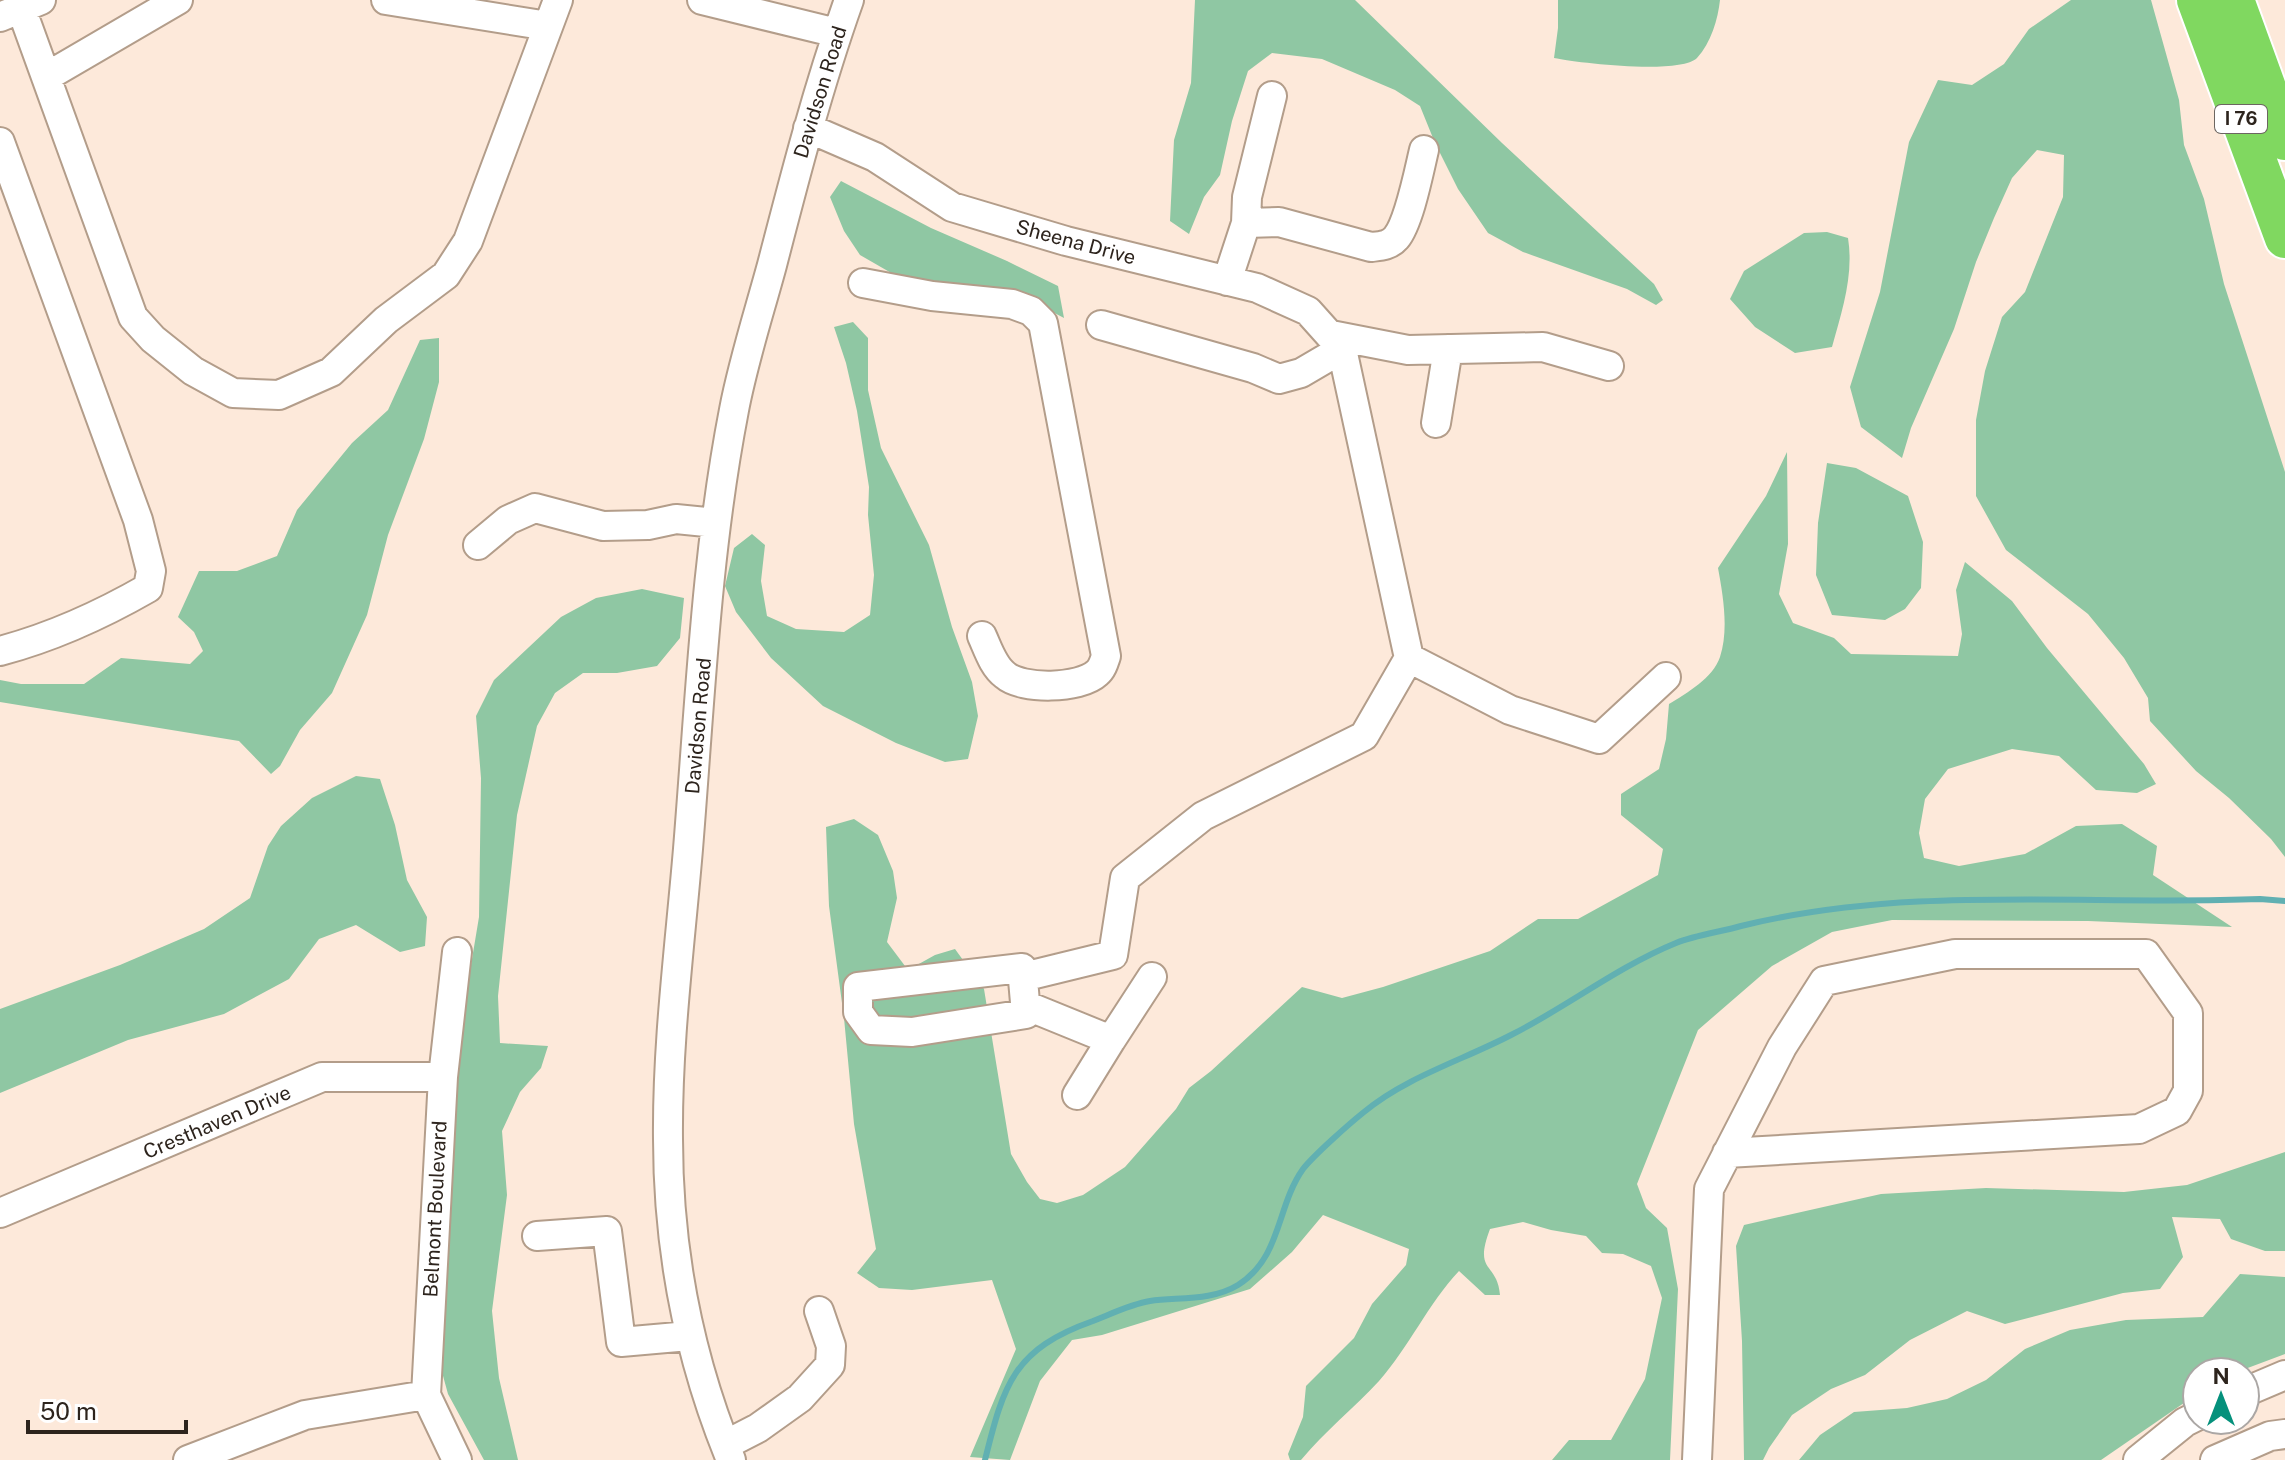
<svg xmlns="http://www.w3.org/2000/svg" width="2285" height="1460" font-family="'Public Sans',sans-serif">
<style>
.forest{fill:#8fc7a3}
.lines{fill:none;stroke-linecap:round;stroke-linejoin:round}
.stream{stroke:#61b0b2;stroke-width:6}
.minor-casing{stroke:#b39d8a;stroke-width:32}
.highway-casing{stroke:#fff;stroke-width:44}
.minor{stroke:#fff;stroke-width:28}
.highway{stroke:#80d860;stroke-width:40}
.labels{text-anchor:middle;stroke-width:8;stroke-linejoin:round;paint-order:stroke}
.shield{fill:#fff;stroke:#6c6661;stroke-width:2}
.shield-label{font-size:18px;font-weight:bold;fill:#2d241d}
.street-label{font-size:20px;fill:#2d241d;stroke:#fff}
</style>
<rect width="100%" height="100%" fill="#fde9da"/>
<path class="forest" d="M 1195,0 L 1355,0 L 1502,143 L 1654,284 L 1663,300 L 1656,305 L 1627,289 L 1523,252 L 1488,233 L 1458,189 L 1435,143 L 1420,106 L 1395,90 L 1322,59 L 1272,53 L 1248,71 L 1232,121 L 1220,175 L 1204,197 L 1189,234 L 1170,221 L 1174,140 L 1191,83 Z
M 1558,0 L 1720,0 C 1718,19 1711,43 1697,58 C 1679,75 1579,63 1554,58 L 1558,28 Z
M 2071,0 L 2151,0 L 2179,100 L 2184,145 L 2204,199 L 2224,284 L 2285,472 L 2285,857 L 2271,839 L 2229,798 L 2196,771 L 2150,721 L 2148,698 L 2124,658 L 2088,614 L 2006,550 L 1976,496 L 1976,420 L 1985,371 L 2002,317 L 2025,292 L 2063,197 L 2064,155 L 2037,150 L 2012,178 L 1994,218 L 1976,262 L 1954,329 L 1911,428 L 1902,458 L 1861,427 L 1850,387 L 1880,292 L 1909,142 L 1938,80 L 1972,85 L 2004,64 L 2029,29 Z
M 841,181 L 931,228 L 1007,261 L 1058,286 L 1064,318 L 1045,308 L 893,274 L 860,255 L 844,231 L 830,197 Z
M 1827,232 L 1848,238 C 1854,275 1842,311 1832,347 L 1795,353 L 1755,327 L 1730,299 L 1744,271 L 1804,233 Z
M 853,322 L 868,338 L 868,390 L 881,448 L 929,545 L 952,627 L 972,682 L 978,716 L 968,759 L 945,762 L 896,743 L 823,706 L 771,658 L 736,612 L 725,586 L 734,548 L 752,534 L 765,545 L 761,581 L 767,616 L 796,629 L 844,632 L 870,615 L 874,575 L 868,515 L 869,487 L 857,411 L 846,363 L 834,327 Z
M 439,338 L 439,382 L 424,439 L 388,535 L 367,615 L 332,693 L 300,730 L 280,766 L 271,774 L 239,741 L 0,702 L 0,680 L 21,684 L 84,684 L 121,658 L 190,664 L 203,651 L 194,632 L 178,617 L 199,571 L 237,571 L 277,556 L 297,510 L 352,443 L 388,410 L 420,340 Z
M 1787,452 L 1788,544 L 1779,594 L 1793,623 L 1834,638 L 1851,654 L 1958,656 L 1962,634 L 1956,590 L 1965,562 L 2012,601 L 2047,648 L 2144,764 L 2156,784 L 2137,793 L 2096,790 L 2059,756 L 2012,749 L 1948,769 L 1925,799 L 1919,833 L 1924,858 L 1959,866 L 2025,854 L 2076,826 L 2122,824 L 2157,846 L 2153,875 L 2232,927 L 2088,921 L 1892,920 L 1832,932 L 1772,966 L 1698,1030 L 1637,1184 L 1646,1208 L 1667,1228 L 1678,1289 L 1670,1460 L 1552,1460 L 1569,1440 L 1611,1440 L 1645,1379 L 1662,1298 L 1651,1266 L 1623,1254 L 1602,1253 L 1586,1236 L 1551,1230 L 1523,1222 L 1490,1229 C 1473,1274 1497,1261 1500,1295 L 1485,1295 L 1459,1271 C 1428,1304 1409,1347 1379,1381 C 1354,1408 1325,1431 1301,1460 L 1290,1460 L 1288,1454 L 1303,1417 L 1306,1386 L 1354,1338 L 1372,1304 L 1406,1265 L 1409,1249 L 1323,1215 L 1292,1252 L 1250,1289 L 1102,1335 L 1072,1340 L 1040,1381 L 1010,1460 L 970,1457 L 1016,1349 L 992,1280 L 912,1290 L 879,1288 L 857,1273 L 876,1249 L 854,1124 L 844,1018 L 829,906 L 826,827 L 854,819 L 878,835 L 893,871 L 897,898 L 887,942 L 908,970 L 935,955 L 955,949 L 984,989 L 1011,1154 L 1027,1182 L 1040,1199 L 1057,1203 L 1083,1195 L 1125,1167 L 1176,1109 L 1189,1088 L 1211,1071 L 1302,987 L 1342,998 L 1383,987 L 1490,951 L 1538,919 L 1578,919 L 1658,875 L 1663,849 L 1621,815 L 1621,794 L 1659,769 L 1666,739 L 1669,704 C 1687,693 1713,678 1720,657 C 1729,630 1723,595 1718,568 L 1766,496 Z
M 1827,463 L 1856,468 L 1908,496 L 1923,542 L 1921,588 L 1905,609 L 1885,620 L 1832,615 L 1816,575 L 1818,523 Z
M 642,589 L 684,598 L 680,638 L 657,666 L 617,673 L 583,673 L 555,693 L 537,726 L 517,815 L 498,996 L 500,1043 L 548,1046 L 541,1068 L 520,1092 L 502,1131 L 507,1195 L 492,1311 L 499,1378 L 518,1460 L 484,1460 L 448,1394 L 437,1354 L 446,1164 L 467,989 L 479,917 L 481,778 L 476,716 L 494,680 L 561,617 L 596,598 Z
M 356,776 L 380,779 L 395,825 L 407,880 L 427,917 L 425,946 L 400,952 L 356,925 L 319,939 L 289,979 L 224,1014 L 128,1040 L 0,1093 L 0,1009 L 120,965 L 204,929 L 250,898 L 268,846 L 281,826 L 312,798 Z
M 2285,1152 L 2285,1251 L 2265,1251 L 2231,1239 L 2220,1219 L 2172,1217 L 2183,1257 L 2160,1289 L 2123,1293 L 2005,1324 L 1967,1311 L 1910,1340 L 1865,1375 L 1831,1389 L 1792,1415 L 1769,1448 L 1763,1460 L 1744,1460 L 1742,1341 L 1736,1246 L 1744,1225 L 1881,1194 L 1986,1188 L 2124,1192 L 2187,1185 Z
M 2240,1274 L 2285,1277 L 2285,1354 L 2237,1372 L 2197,1372 L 2197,1394 L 2101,1460 L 1799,1460 L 1820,1435 L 1854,1412 L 1907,1408 L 1947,1399 L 1986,1380 L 2025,1349 L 2070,1330 L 2126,1320 L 2203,1317 Z"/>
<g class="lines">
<path class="stream" d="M 985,1460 C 1004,1383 1014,1349 1093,1321 C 1111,1314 1131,1304 1150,1301 C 1179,1297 1212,1301 1238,1285 C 1282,1257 1276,1207 1303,1169 C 1314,1155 1349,1124 1364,1112 C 1406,1077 1463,1060 1511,1035 C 1567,1007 1617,967 1676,943 C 1696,935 1720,932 1741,926 C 1912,884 2086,906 2260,899 L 2285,901"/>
<defs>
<path id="minor" d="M 386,0 L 548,26
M 702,0 L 837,33
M 21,8 L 133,317 L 153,339 L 193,371 L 233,393 L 279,395 L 331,372 L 386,320 L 446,275 L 468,241 L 558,0
M 0,17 L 41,0
M 46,77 L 178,0
M 808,128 L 875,157 L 952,207 L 1066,241 L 1257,288 L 1308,311 L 1342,349 L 1409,658 L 1364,736 L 1203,816 L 1125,878 L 1113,955 L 1023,977
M 0,142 L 138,520 L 151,571 L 148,588 C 101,615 53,637 0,651
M 1246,223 L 1279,222 L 1371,247 C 1380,246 1389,246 1396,238 C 1409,223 1419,171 1424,150
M 1227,281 L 1246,223 L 1247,197 L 1272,96
M 863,283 L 932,296 L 1012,304 L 1031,311 L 1043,323 L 1106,656 C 1104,662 1102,669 1097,673 C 1080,689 1022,690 1005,675 C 993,666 988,649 982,636
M 1101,325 L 1253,368 L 1279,379 L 1301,373 L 1342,349
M 1331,335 L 1408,350 L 1543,347 L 1609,366
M 1436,423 L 1448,349
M 478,545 L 508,520 L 535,508 L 603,526 L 648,525 L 676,519 L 716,523
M 1409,658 L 1510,710 L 1599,739 L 1666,677
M 457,952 L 443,1077 L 426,1395 L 457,1460
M 1022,968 L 1026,1014 L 912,1032 L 871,1030 L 858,1012 L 858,987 Z
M 1025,1005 L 1111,1040 L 1152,977
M 1077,1095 L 1111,1040
M 0,1213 L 322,1077 L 443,1077
M 537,1236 L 607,1231 L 621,1342 L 689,1336
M 2245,1392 L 2285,1375
M 725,1445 L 758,1428 L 800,1398 L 830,1365 L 831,1346 L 819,1311
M 188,1460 L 305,1415 L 426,1395
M 731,1460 C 689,1358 668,1250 668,1139 C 667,1043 680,945 688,849 C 700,702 706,554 734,410 C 743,362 759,313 772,265 C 795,176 818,87 849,0
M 1697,1460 L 1709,1189 L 1782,1047 L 1824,981 L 1955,954 L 2146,954 L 2188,1013 L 2188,1091 L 2177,1111 L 2139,1129 L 1727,1153
M 2138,1460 L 2185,1422 L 2197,1416
M 2215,1460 L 2270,1436 L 2285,1434"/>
<path id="highway" d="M 2197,0 L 2285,238
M 2234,0 L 2285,140"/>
</defs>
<use href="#minor" class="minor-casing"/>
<use href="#highway" class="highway-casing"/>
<use href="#minor" class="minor"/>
<use href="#highway" class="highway"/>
</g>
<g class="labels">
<rect class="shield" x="2215" y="105" width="52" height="28" rx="6"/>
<g class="shield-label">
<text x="2241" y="125">I 76</text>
</g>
<g class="street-label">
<text transform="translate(820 92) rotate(-73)" y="7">Davidson Road</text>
<text transform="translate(1076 242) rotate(15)" y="7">Sheena Drive</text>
<text transform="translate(698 726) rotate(-85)" y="7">Davidson Road</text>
<text transform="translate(217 1122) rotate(-23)" y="7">Cresthaven Drive</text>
<text transform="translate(435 1209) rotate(-87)" y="7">Belmont Boulevard</text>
</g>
</g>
<g transform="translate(2221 1396)"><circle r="38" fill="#ffffff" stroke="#aba7a5" stroke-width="2"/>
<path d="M0-6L14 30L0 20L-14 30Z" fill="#05917c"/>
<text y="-12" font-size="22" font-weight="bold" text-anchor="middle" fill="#2d241d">N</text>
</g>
<path d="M28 1420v12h158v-12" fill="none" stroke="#2d241d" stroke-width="4"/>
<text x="40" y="1420" font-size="24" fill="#2d241d" stroke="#ffffff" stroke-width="6" paint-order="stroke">50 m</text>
</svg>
